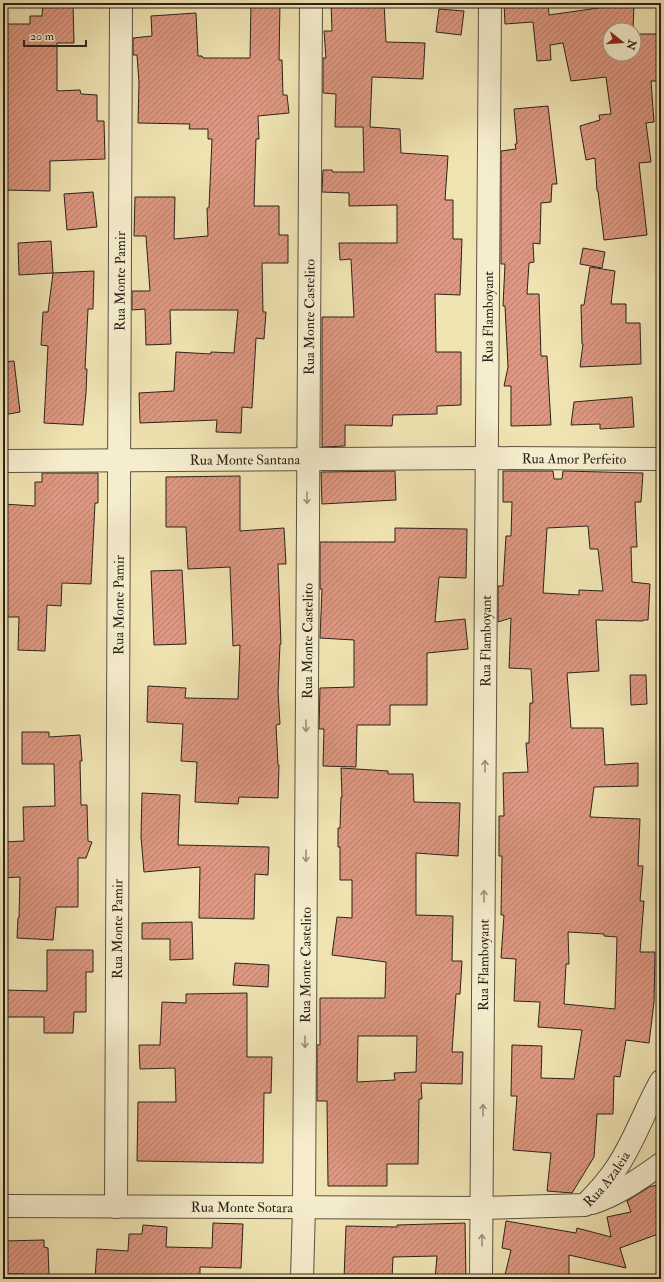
<svg xmlns="http://www.w3.org/2000/svg" width="664" height="1282" font-family="'IM FELL Double Pica',serif">
<style>
.building{fill:url(#building-hatch);stroke:#2b231a;fill-rule:evenodd}
.lines{fill:none;stroke-linecap:round;stroke-linejoin:round}
.minor-casing{stroke:#5c5340;stroke-width:24}
.minor{stroke:#f5edcd;stroke-width:22}
.oneway{stroke:#9a927c}
.labels{text-anchor:middle;stroke-width:4;stroke-linejoin:round;paint-order:stroke}
.street-label{font-size:14px;fill:#2b231a;stroke:#f5edcd}
</style>
<defs>
<pattern id="building-hatch" width="6" height="6" patternUnits="userSpaceOnUse"><rect width="6" height="6" fill="#dc9882"/><path d="M-1 1l2-2M0 6l6-6M5 7l2-2" fill="none" stroke="#b37c6a"/></pattern>
</defs>
<rect width="100%" height="100%" fill="#f0e3b2"/>
<filter id="stains"><feTurbulence type="fractalNoise" baseFrequency=".005" numOctaves="4"/><feColorMatrix values="0 0 0 0 .2 0 0 0 0 .09 0 0 0 0 .02 0 0 0 .5 -.17"/></filter>
<radialGradient id="worn" r=".72"><stop offset=".6" stop-color="#630" stop-opacity="0"/><stop offset="1" stop-color="#630" stop-opacity=".3"/></radialGradient>
<path class="building" d="M 43,3 L 73,3 L 74,43 L 57,43 L 57,91 L 80,90 L 81,94 L 97,95 L 97,121 L 104,121 L 105,159 L 50,161 L 50,191 L 3,190 L 3,24 L 30,24 L 30,16 L 42,16 Z
M 251,3 L 280,3 L 279,60 L 282,60 L 283,95 L 287,95 L 289,113 L 258,116 L 259,139 L 256,139 L 254,206 L 279,206 L 279,235 L 288,235 L 288,263 L 262,263 L 263,312 L 266,312 L 264,339 L 256,338 L 252,408 L 242,407 L 241,433 L 216,432 L 217,420 L 140,423 L 139,393 L 174,391 L 176,352 L 211,354 L 211,352 L 234,353 L 238,310 L 170,310 L 171,344 L 146,345 L 145,309 L 132,310 L 132,291 L 150,291 L 146,236 L 134,236 L 135,197 L 175,197 L 174,239 L 208,236 L 207,208 L 209,208 L 212,139 L 208,139 L 208,129 L 189,129 L 190,124 L 138,123 L 139,82 L 137,55 L 133,55 L 133,38 L 152,36 L 151,16 L 196,13 L 198,56 L 202,56 L 203,58 L 250,58 Z
M 331,3 L 384,3 L 386,42 L 425,43 L 423,79 L 372,77 L 370,127 L 400,129 L 401,153 L 448,156 L 445,200 L 453,200 L 453,239 L 462,239 L 460,295 L 435,294 L 436,352 L 461,352 L 461,405 L 437,406 L 437,414 L 393,415 L 392,426 L 345,425 L 345,446 L 322,447 L 322,317 L 354,317 L 351,259 L 340,260 L 339,243 L 397,243 L 397,205 L 349,206 L 349,193 L 322,192 L 323,170 L 332,170 L 333,172 L 364,172 L 363,127 L 335,127 L 336,94 L 323,93 L 323,58 L 326,58 L 324,31 L 332,31 Z
M 504,3 L 548,3 L 549,15 L 605,7 L 605,4 L 634,5 L 633,30 L 610,30 L 610,54 L 634,54 L 634,34 L 659,34 L 660,81 L 651,81 L 654,122 L 646,123 L 651,162 L 639,163 L 647,235 L 604,240 L 598,191 L 597,191 L 595,158 L 586,160 L 580,126 L 600,120 L 599,115 L 611,114 L 606,77 L 571,81 L 563,43 L 550,45 L 551,60 L 537,61 L 533,22 L 505,24 Z
M 439,9 L 464,11 L 461,35 L 436,32 Z
M 548,106 L 557,184 L 552,184 L 551,202 L 541,203 L 540,244 L 533,243 L 534,262 L 529,263 L 527,294 L 539,294 L 541,356 L 547,356 L 551,425 L 511,426 L 511,386 L 504,386 L 508,367 L 505,306 L 503,306 L 505,264 L 501,264 L 501,151 L 516,149 L 515,144 L 517,144 L 514,109 Z
M 93,192 L 97,227 L 67,230 L 64,194 Z
M 51,241 L 53,273 L 19,275 L 18,243 Z
M 583,248 L 605,252 L 602,268 L 580,264 Z
M 590,267 L 615,271 L 611,304 L 626,304 L 626,323 L 640,323 L 641,364 L 580,367 L 583,344 L 582,344 L 581,305 L 584,305 Z
M 94,271 L 93,309 L 88,309 L 85,369 L 87,369 L 86,393 L 83,425 L 44,423 L 48,346 L 41,345 L 43,312 L 48,312 L 53,273 Z
M 14,361 L 20,412 L 3,415 L 3,362 Z
M 632,397 L 634,427 L 600,429 L 600,424 L 571,425 L 574,402 Z
M 395,471 L 396,500 L 322,504 L 321,472 Z
M 503,471 L 553,471 L 554,479 L 562,479 L 563,471 L 643,473 L 641,502 L 635,502 L 637,547 L 631,547 L 632,582 L 650,584 L 648,620 L 643,620 L 643,621 L 596,620 L 599,671 L 567,673 L 571,728 L 603,728 L 605,765 L 638,763 L 638,786 L 594,787 L 590,817 L 640,819 L 638,866 L 643,866 L 640,901 L 644,901 L 640,952 L 655,952 L 654,1002 L 649,1043 L 626,1040 L 620,1077 L 614,1076 L 613,1114 L 597,1114 L 594,1157 L 572,1193 L 547,1191 L 551,1153 L 513,1150 L 517,1096 L 511,1096 L 512,1045 L 542,1046 L 541,1078 L 574,1079 L 582,1030 L 538,1027 L 540,1002 L 514,1001 L 516,959 L 501,958 L 504,915 L 501,915 L 502,856 L 499,856 L 499,816 L 504,816 L 503,773 L 528,772 L 526,743 L 529,743 L 530,703 L 533,703 L 531,669 L 509,668 L 511,618 L 498,622 L 498,586 L 503,586 L 506,536 L 511,536 L 512,502 L 503,502 ZM 588,526 L 590,549 L 598,549 L 603,591 L 579,590 L 579,595 L 543,593 L 547,528 ZM 568,932 L 604,934 L 604,936 L 617,937 L 615,1009 L 564,1004 L 566,964 L 569,964 Z
M 42,473 L 98,473 L 98,503 L 95,503 L 91,584 L 62,583 L 61,606 L 47,605 L 45,651 L 18,650 L 19,617 L 3,617 L 3,504 L 35,506 L 35,482 L 42,482 Z
M 240,476 L 240,531 L 284,528 L 286,564 L 278,564 L 281,644 L 280,644 L 278,692 L 280,724 L 276,725 L 278,765 L 279,765 L 278,798 L 239,797 L 238,804 L 195,802 L 197,762 L 181,761 L 183,724 L 147,722 L 148,686 L 186,688 L 185,698 L 238,699 L 240,645 L 233,646 L 230,567 L 188,569 L 186,527 L 166,527 L 166,477 Z
M 395,528 L 467,529 L 466,578 L 439,577 L 435,622 L 465,619 L 468,649 L 427,653 L 427,705 L 390,705 L 390,725 L 357,725 L 356,767 L 323,766 L 324,729 L 319,729 L 320,688 L 354,687 L 354,640 L 320,638 L 322,589 L 320,589 L 320,542 L 395,542 Z
M 182,570 L 186,644 L 154,645 L 151,571 Z
M 630,675 L 646,675 L 647,704 L 631,705 Z
M 22,732 L 49,732 L 49,737 L 80,735 L 82,761 L 80,761 L 81,805 L 87,805 L 88,841 L 92,842 L 86,858 L 78,858 L 78,907 L 56,907 L 53,940 L 17,938 L 18,918 L 19,918 L 20,877 L 3,878 L 3,842 L 24,841 L 23,807 L 55,806 L 54,764 L 22,764 Z
M 341,768 L 388,771 L 388,774 L 413,774 L 414,802 L 460,803 L 458,856 L 416,853 L 416,915 L 453,916 L 452,961 L 462,961 L 460,994 L 456,994 L 452,1052 L 463,1052 L 462,1084 L 421,1083 L 422,1099 L 419,1099 L 418,1164 L 387,1164 L 387,1186 L 328,1186 L 327,1101 L 317,1101 L 317,1045 L 320,1045 L 320,998 L 385,998 L 386,962 L 332,955 L 337,917 L 352,918 L 352,880 L 340,880 L 340,847 L 338,847 L 338,828 L 340,828 L 341,797 L 342,797 ZM 358,1036 L 417,1036 L 416,1072 L 394,1073 L 395,1080 L 357,1082 Z
M 142,793 L 180,795 L 178,845 L 269,847 L 268,875 L 255,874 L 254,919 L 199,918 L 200,867 L 144,872 L 141,837 Z
M 192,922 L 193,959 L 170,960 L 170,939 L 142,939 L 142,923 Z
M 47,950 L 93,950 L 93,972 L 86,972 L 86,1012 L 74,1012 L 73,1033 L 44,1033 L 44,1017 L 3,1017 L 3,990 L 47,991 Z
M 235,963 L 269,965 L 268,987 L 233,985 Z
M 247,993 L 247,1057 L 272,1057 L 271,1093 L 264,1093 L 263,1163 L 137,1161 L 138,1102 L 176,1102 L 175,1068 L 140,1069 L 139,1045 L 160,1045 L 162,1002 L 186,1003 L 186,994 Z
M 661,1184 L 661,1233 L 620,1248 L 626,1268 L 569,1255 L 569,1279 L 504,1279 L 511,1250 L 502,1248 L 506,1221 L 576,1233 L 577,1228 L 611,1237 L 607,1217 L 631,1212 L 627,1201 L 649,1187 Z
M 213,1223 L 243,1224 L 241,1268 L 200,1267 L 200,1279 L 95,1279 L 97,1249 L 128,1251 L 129,1234 L 142,1234 L 143,1225 L 167,1227 L 166,1247 L 212,1248 Z
M 465,1223 L 466,1279 L 435,1279 L 437,1256 L 393,1257 L 392,1279 L 344,1279 L 346,1226 L 397,1227 L 397,1225 Z
M 44,1240 L 44,1247 L 48,1248 L 49,1276 L 24,1276 L 24,1274 L 3,1274 L 3,1241 Z"/>
<g class="lines">
<defs>
<g id="minor">
<path id="s1" d="M 3,461 L 487,458 L 661,459"/>
<path d="M 592,1203 C 617,1195 640,1179 661,1164"/>
<path id="s2" d="M 3,1206 L 482,1208 L 585,1205 C 597,1193 608,1181 617,1167 C 635,1140 645,1109 661,1081"/>
<path id="s3" d="M 116,1207 L 121,3"/>
<path id="s4" d="M 302,1279 L 304,1207 L 311,3"/>
<path id="s5" d="M 481,1279 L 490,3"/>
</g>
</defs>
<use href="#minor" class="minor-casing"/>
<use href="#minor" class="minor"/>
</g>
<defs><path id="oneway-shaft" d="M-6 0H5M1.5-3L5.5 0L1.5 3" fill="none" stroke-width="1.6" stroke-linecap="round" stroke-linejoin="round"/></defs>
<g class="oneway">
<use href="#oneway-shaft" transform="translate(307 498) rotate(90)"/>
<use href="#oneway-shaft" transform="translate(306 726) rotate(90)"/>
<use href="#oneway-shaft" transform="translate(485 766) rotate(-90)"/>
<use href="#oneway-shaft" transform="translate(306 856) rotate(90)"/>
<use href="#oneway-shaft" transform="translate(484 896) rotate(-90)"/>
<use href="#oneway-shaft" transform="translate(305 1042) rotate(90)"/>
<use href="#oneway-shaft" transform="translate(483 1110) rotate(-90)"/>
<use href="#oneway-shaft" transform="translate(482 1240) rotate(-90)"/>
</g>
<g class="labels">
<g class="street-label">
<text dy="5" stroke="none"><textPath href="#s3" startOffset="926">Rua Monte Pamir</textPath></text>
<text dy="5" stroke="none"><textPath href="#s4" startOffset="962">Rua Monte Castelito</textPath></text>
<text dy="5" stroke="none"><textPath href="#s5" startOffset="962">Rua Flamboyant</textPath></text>
<text dy="5" stroke="none"><textPath href="#s1" startOffset="571">Rua Amor Perfeito</textPath></text>
<text dy="5" stroke="none"><textPath href="#s1" startOffset="242">Rua Monte Santana</textPath></text>
<text dy="5" stroke="none"><textPath href="#s3" startOffset="602">Rua Monte Pamir</textPath></text>
<text dy="5" stroke="none"><textPath href="#s4" startOffset="638">Rua Monte Castelito</textPath></text>
<text dy="5" stroke="none"><textPath href="#s5" startOffset="638">Rua Flamboyant</textPath></text>
<text dy="5" stroke="none"><textPath href="#s3" startOffset="278">Rua Monte Pamir</textPath></text>
<text dy="5" stroke="none"><textPath href="#s4" startOffset="314">Rua Monte Castelito</textPath></text>
<text dy="5" stroke="none"><textPath href="#s5" startOffset="314">Rua Flamboyant</textPath></text>
<text dy="5" stroke="none"><textPath href="#s2" startOffset="616">Rua Azaleia</textPath></text>
<text dy="5" stroke="none"><textPath href="#s2" startOffset="239">Rua Monte Sotara</textPath></text>
</g>
</g>
<rect width="664" height="1282" fill="none" stroke="#f0e3b2" stroke-width="16"/>
<rect x="4" y="4" width="656" height="1274" fill="none" stroke="#2b231a" stroke-width="2"/>
<rect x="8" y="8" width="648" height="1266" fill="none" stroke="#2b231a"/>
<g transform="translate(622 42) rotate(107)"><circle r="19" fill="#f5edcd" stroke="#a49c85"/>
<path d="M0-3L7 15L0 10L-7 15Z" fill="#8f2418"/>
<text y="-6" font-size="11" font-weight="bold" text-anchor="middle" fill="#2b231a">N</text>
</g>
<path d="M24 40v6h62v-6" fill="none" stroke="#2b231a" stroke-width="2"/>
<text x="30" y="40" font-size="12" fill="#2b231a" stroke="#f5edcd" stroke-width="3" paint-order="stroke">20 m</text>
<rect width="100%" height="100%" filter="url(#stains)"/>
<rect width="100%" height="100%" fill="url(#worn)"/>
</svg>
